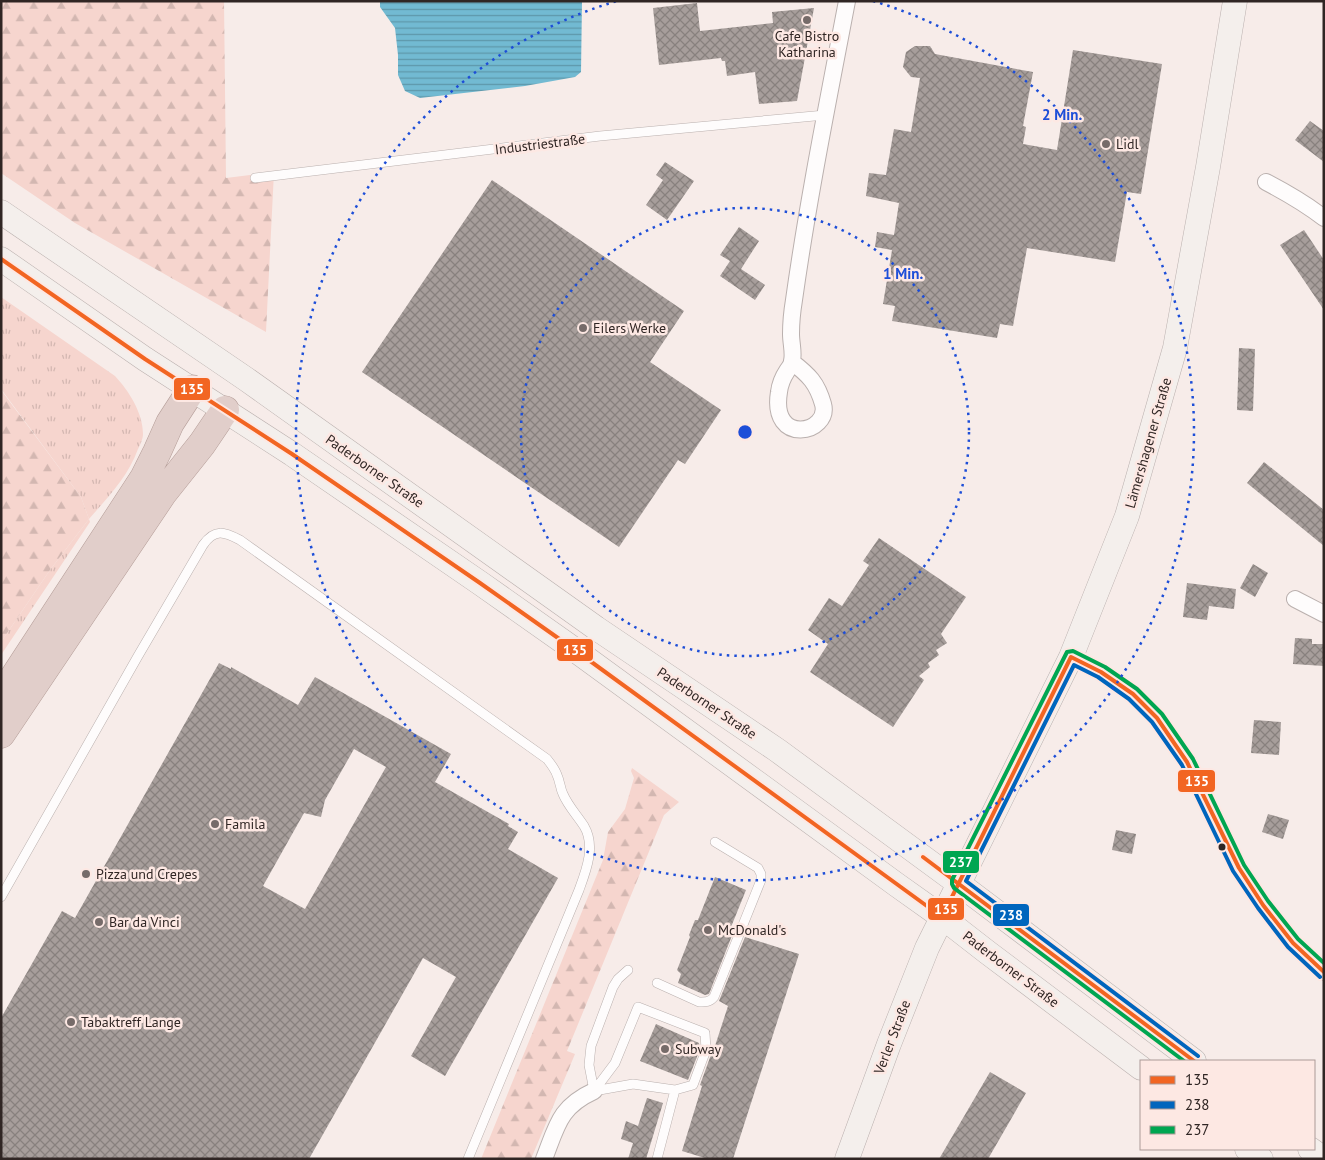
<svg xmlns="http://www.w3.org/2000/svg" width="1325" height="1160" font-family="'PT Sans',sans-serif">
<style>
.grass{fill:url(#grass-tufts)}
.forest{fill:url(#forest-firs)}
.water{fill:url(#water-rules)}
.building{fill:url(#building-cross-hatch);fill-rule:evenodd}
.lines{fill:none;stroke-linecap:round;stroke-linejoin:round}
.lane-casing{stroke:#bab0ae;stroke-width:10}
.street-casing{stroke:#bab0ae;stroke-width:18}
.secondary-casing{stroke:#bab0ae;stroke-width:25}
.highway-casing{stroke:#b49d98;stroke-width:29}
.lane{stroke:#fefcfc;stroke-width:9}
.street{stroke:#fefcfc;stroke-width:16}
.secondary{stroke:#f4efec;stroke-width:24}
.highway{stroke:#e1ceca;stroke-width:28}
.bus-1-casing{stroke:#fde8e3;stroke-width:8}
.bus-2-casing{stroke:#fde8e3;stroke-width:8}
.bus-3-casing{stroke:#fde8e3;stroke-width:8}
.bus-1{stroke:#f26522;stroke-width:4}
.bus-2{stroke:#0065bd;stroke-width:4}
.bus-3{stroke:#00a651;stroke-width:4}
.ring{fill:none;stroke:#1d4ed8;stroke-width:2.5;stroke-dasharray:2.5 5}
.poi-dot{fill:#766b69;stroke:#fde8e3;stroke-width:2}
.bus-dot{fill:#302624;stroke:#fde8e3;stroke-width:2}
.labels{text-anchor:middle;stroke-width:5;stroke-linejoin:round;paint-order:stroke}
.poi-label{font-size:14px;fill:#302624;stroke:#fde8e3;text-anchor:start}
.street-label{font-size:14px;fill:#302624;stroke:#fde8e3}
.centre{fill:#1d4ed8;stroke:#fde8e3;stroke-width:2.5}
.ring-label{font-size:15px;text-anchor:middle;font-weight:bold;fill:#1d4ed8;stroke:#fde8e3;stroke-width:5;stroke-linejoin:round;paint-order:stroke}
.line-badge{stroke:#fde8e3;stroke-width:2}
.badge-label{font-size:14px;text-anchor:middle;font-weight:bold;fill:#fff}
</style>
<defs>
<pattern id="grass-tufts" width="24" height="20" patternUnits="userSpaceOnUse" patternTransform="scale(1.25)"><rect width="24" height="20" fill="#f6d5ce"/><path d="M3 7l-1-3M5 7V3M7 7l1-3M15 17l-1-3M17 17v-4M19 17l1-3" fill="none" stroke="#d3b7b1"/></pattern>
<pattern id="forest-firs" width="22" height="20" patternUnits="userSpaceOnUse" patternTransform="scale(1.25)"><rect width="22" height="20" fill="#f6d5ce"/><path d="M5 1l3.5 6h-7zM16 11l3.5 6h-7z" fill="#d3b7b1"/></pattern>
<pattern id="water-rules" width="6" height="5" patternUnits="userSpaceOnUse" patternTransform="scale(1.25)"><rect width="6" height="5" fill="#72bad2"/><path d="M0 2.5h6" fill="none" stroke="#5e97aa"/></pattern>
<pattern id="building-cross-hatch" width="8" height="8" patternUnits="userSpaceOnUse" patternTransform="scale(1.25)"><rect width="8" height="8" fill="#a79e9b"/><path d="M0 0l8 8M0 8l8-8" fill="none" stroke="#88817e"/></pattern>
</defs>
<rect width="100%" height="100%" fill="#f7ece9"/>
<path class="grass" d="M 1,297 L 115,376 C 129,391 143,413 143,434 C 143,439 140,445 138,449 C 128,477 108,497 89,519 L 90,522 L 1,655 L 1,642 L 50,570 L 89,519 L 81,497 L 1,389 Z"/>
<path class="forest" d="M 1,1 L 224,1 L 226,178 L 274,172 L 266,332 L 75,223 L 1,173 Z
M 1,390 L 81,497 L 89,519 L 50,570 L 1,642 Z
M 632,768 L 679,802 L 664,815 L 567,1051 L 575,1054 L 531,1159 L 481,1159 L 603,860 L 608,832 L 625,809 L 634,778 L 631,771 Z"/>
<path class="water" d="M 380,1 L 582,1 L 581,72 L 575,77 L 525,86 L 420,98 L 405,91 L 398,75 L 398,55 L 395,28 L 380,7 Z"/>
<path class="building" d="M 697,3 L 700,31 L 773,23 L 772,12 L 814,8 L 797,101 L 759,104 L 755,72 L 727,76 L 725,61 L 722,61 L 721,58 L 659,65 L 653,8 Z
M 915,46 L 930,46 L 935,54 L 1033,72 L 1023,126 L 1026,127 L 1023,144 L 1057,150 L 1073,50 L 1162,64 L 1141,194 L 1127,192 L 1115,262 L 1027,248 L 1013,326 L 1000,324 L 997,338 L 892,321 L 895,306 L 883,304 L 892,250 L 875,247 L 877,232 L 894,235 L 899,203 L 866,196 L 869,173 L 886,175 L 894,129 L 911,132 L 920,78 L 911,77 L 903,67 L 906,52 Z
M 1310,121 L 1324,131 L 1324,162 L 1295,140 Z
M 665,162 L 694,181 L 667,220 L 646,205 L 663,180 L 656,175 Z
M 492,180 L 684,311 L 650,362 L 721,410 L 685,464 L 678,460 L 619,547 L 362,372 Z
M 739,227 L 759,241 L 741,269 L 765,285 L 755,300 L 720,276 L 730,261 L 720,255 Z
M 1304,230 L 1324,260 L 1324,310 L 1280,245 Z
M 1239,348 L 1255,349 L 1253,411 L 1237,410 Z
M 1264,462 L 1324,510 L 1324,546 L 1247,483 Z
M 879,538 L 966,597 L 941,634 L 947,643 L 936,650 L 939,655 L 928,663 L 930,667 L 919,676 L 924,680 L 893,727 L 810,672 L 828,644 L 808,630 L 829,598 L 842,606 L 869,565 L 863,561 Z
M 1253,564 L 1268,573 L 1255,597 L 1240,588 Z
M 1187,583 L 1236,589 L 1234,609 L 1209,606 L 1207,620 L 1183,617 Z
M 1295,638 L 1312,639 L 1312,644 L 1324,644 L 1324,666 L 1293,664 Z
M 219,663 L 231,669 L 231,667 L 298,705 L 315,677 L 451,754 L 435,782 L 509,824 L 508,826 L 518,832 L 508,849 L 558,878 L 445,1076 L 411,1056 L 456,977 L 423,958 L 309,1159 L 1,1159 L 1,1018 L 62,911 L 75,918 ZM 354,749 L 386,767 L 305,909 L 263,886 L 304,813 L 321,817 L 325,800 Z
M 1254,720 L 1281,722 L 1279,755 L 1251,753 Z
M 1268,814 L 1289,820 L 1283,839 L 1262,832 Z
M 1116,830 L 1136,834 L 1132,854 L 1112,850 Z
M 715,877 L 746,890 L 729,932 L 733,933 L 709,994 L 705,995 L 678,983 L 681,974 L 677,970 L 690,937 L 689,935 L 695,920 L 698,920 Z
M 745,937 L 799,954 L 733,1159 L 708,1159 L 682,1151 L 702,1086 L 700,1085 L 712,1052 L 712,1048 L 714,1049 L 728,1006 L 719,1001 Z
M 656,1024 L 699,1043 L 700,1049 L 688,1080 L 640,1061 Z
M 990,1072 L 1026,1093 L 988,1159 L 939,1159 Z
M 647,1098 L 663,1103 L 646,1159 L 628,1159 L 633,1143 L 621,1139 L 626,1121 L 638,1126 Z"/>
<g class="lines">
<defs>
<path id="lane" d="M 255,178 L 600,136 L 825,115
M 1,897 L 138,656 L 203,545 C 215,528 224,532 240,540 L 547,759 C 551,764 555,769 557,775 C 560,781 560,788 563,794 C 568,806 577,815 584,826 C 596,846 586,871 579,890 L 468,1159
M 657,983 L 699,1002 C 706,1002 710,1002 714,997 L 761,880 L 761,874 L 758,868 L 715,842
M 594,1091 L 615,1063 L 638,1007 L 705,1033 L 706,1050 L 693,1085 L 675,1090
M 594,1091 L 633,1084 L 675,1090 L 657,1159
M 594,1091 L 589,1065 L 591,1046 L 613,987 L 618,979 L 628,970"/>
<path id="street" d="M 1266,182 C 1287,193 1306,204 1324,218
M 792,362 C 809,375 817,383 823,404 C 831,433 770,447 779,392 C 780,384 783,377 787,371 C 789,368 792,364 792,361 C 794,353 791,343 791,334 C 791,323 792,312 794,300 C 808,200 828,101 847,1
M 1295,599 L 1324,614
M 1071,657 L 1101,672 L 1133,694 L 1157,718 L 1187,762 L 1239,868 L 1263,905 L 1293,943 L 1324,972
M 544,1159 C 557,1126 559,1107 594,1091"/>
<path id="secondary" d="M 1,212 L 246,379 L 596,628 L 777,750 L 958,883 L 1194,1061
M 1,259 L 145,359 L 292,454 L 480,583 L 575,650 L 897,885 L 942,917 L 987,952 L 1141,1068
M 1247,1149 L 1261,1159
M 1310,1149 L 1324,1159
M 847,1159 L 889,1044 L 927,948 L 1071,657 L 1127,516 L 1175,348 L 1208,167 L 1235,1"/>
<path id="highway" d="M 1,697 L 144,478 L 157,452 L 170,423 L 192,389
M 1,734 L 163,493 L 202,444 L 225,410"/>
</defs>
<use href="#lane" class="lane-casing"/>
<use href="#street" class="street-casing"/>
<use href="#secondary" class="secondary-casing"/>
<use href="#highway" class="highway-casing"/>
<use href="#lane" class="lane"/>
<use href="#street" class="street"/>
<use href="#secondary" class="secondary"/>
<use href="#highway" class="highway"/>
<defs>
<path id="bus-1" d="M 1,259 L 145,359 L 292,454 L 480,583 L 575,650 L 942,917 L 1071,657 L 1101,672 L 1133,694 L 1157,718 L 1187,762 L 1239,868 L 1263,905 L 1293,943 L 1324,972
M 923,857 L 1194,1061"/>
<path id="bus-2" d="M 1198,1056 L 966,881 L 1074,665 L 1098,677 L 1129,699 L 1152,722 L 1182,765 L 1233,871 L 1258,908 L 1288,947 L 1320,977"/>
<path id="bus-3" d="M 1184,1061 L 954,888 L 952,884 L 952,880 L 1067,652 L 1073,651 L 1105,667 L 1137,689 L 1162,714 L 1193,759 L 1244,865 L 1268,901 L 1298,939 L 1324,963"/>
</defs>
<use href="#bus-1" class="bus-1-casing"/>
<use href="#bus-2" class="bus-2-casing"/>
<use href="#bus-3" class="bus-3-casing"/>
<use href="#bus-1" class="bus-1"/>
<use href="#bus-2" class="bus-2"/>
<use href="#bus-3" class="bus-3"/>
</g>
<g class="ring">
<circle cx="745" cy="432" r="224"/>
<path d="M873 1A449 449 0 1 1 617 1"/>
</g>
<g class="poi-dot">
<circle cx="807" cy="20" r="5"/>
<circle cx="1106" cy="144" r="5"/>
<circle cx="583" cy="328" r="5"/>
<circle cx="215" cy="824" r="5"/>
<circle cx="86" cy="874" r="5"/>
<circle cx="99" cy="922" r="5"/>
<circle cx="708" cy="930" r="5"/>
<circle cx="71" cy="1022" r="5"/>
<circle cx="665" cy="1049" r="5"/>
</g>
<circle class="bus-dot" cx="1222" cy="847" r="4.5"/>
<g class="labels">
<g class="poi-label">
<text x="807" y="41" text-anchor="middle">Cafe Bistro<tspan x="807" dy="16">Katharina</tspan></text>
<text x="1116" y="149">Lidl</text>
<text x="593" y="333">Eilers Werke</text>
<text x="225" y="829">Famila</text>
<text x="96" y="879">Pizza und Crepes</text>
<text x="109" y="927">Bar da Vinci</text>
<text x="718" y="935">McDonald's</text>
<text x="81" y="1027">Tabaktreff Lange</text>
<text x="675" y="1054">Subway</text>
</g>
<g class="street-label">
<text transform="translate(540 144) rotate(-7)" y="5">Industriestraße</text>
<text transform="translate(1148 443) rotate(-74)" y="5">Lämershagener Straße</text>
<text transform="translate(375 471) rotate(35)" y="5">Paderborner Straße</text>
<text transform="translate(707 703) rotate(34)" y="5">Paderborner Straße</text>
<text transform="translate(1011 969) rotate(37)" y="5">Paderborner Straße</text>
<text transform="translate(892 1037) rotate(-69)" y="5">Verler Straße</text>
</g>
</g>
<circle cx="745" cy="432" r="8" class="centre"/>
<g class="ring-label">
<text x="1062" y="120">2 Min.</text>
<text x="903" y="279">1 Min.</text>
</g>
<g class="line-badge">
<rect x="173" y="377" width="38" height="24" rx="5" fill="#f26522"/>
<rect x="556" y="638" width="38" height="24" rx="5" fill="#f26522"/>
<rect x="1177" y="769" width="39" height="24" rx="5" fill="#f26522"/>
<rect x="942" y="850" width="38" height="24" rx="5" fill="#00a651"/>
<rect x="927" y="897" width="38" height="24" rx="5" fill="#f26522"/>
<rect x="992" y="903" width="38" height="24" rx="5" fill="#0065bd"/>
</g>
<g class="badge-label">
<text x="192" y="394">135</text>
<text x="575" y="655">135</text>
<text x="1197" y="786">135</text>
<text x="961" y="867">237</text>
<text x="946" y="914">135</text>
<text x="1011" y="920">238</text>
</g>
<rect width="1325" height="1160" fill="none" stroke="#302624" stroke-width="5"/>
<rect x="1140" y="1060" width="175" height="90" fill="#fde8e3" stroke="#ab9a97"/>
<rect x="1150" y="1076" width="25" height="8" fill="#f26522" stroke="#ab9a97"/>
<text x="1185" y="1085" font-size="15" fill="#302624">135</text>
<rect x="1150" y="1101" width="25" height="8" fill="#0065bd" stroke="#ab9a97"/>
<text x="1185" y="1110" font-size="15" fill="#302624">238</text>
<rect x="1150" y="1126" width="25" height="8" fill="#00a651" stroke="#ab9a97"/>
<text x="1185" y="1135" font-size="15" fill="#302624">237</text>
</svg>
